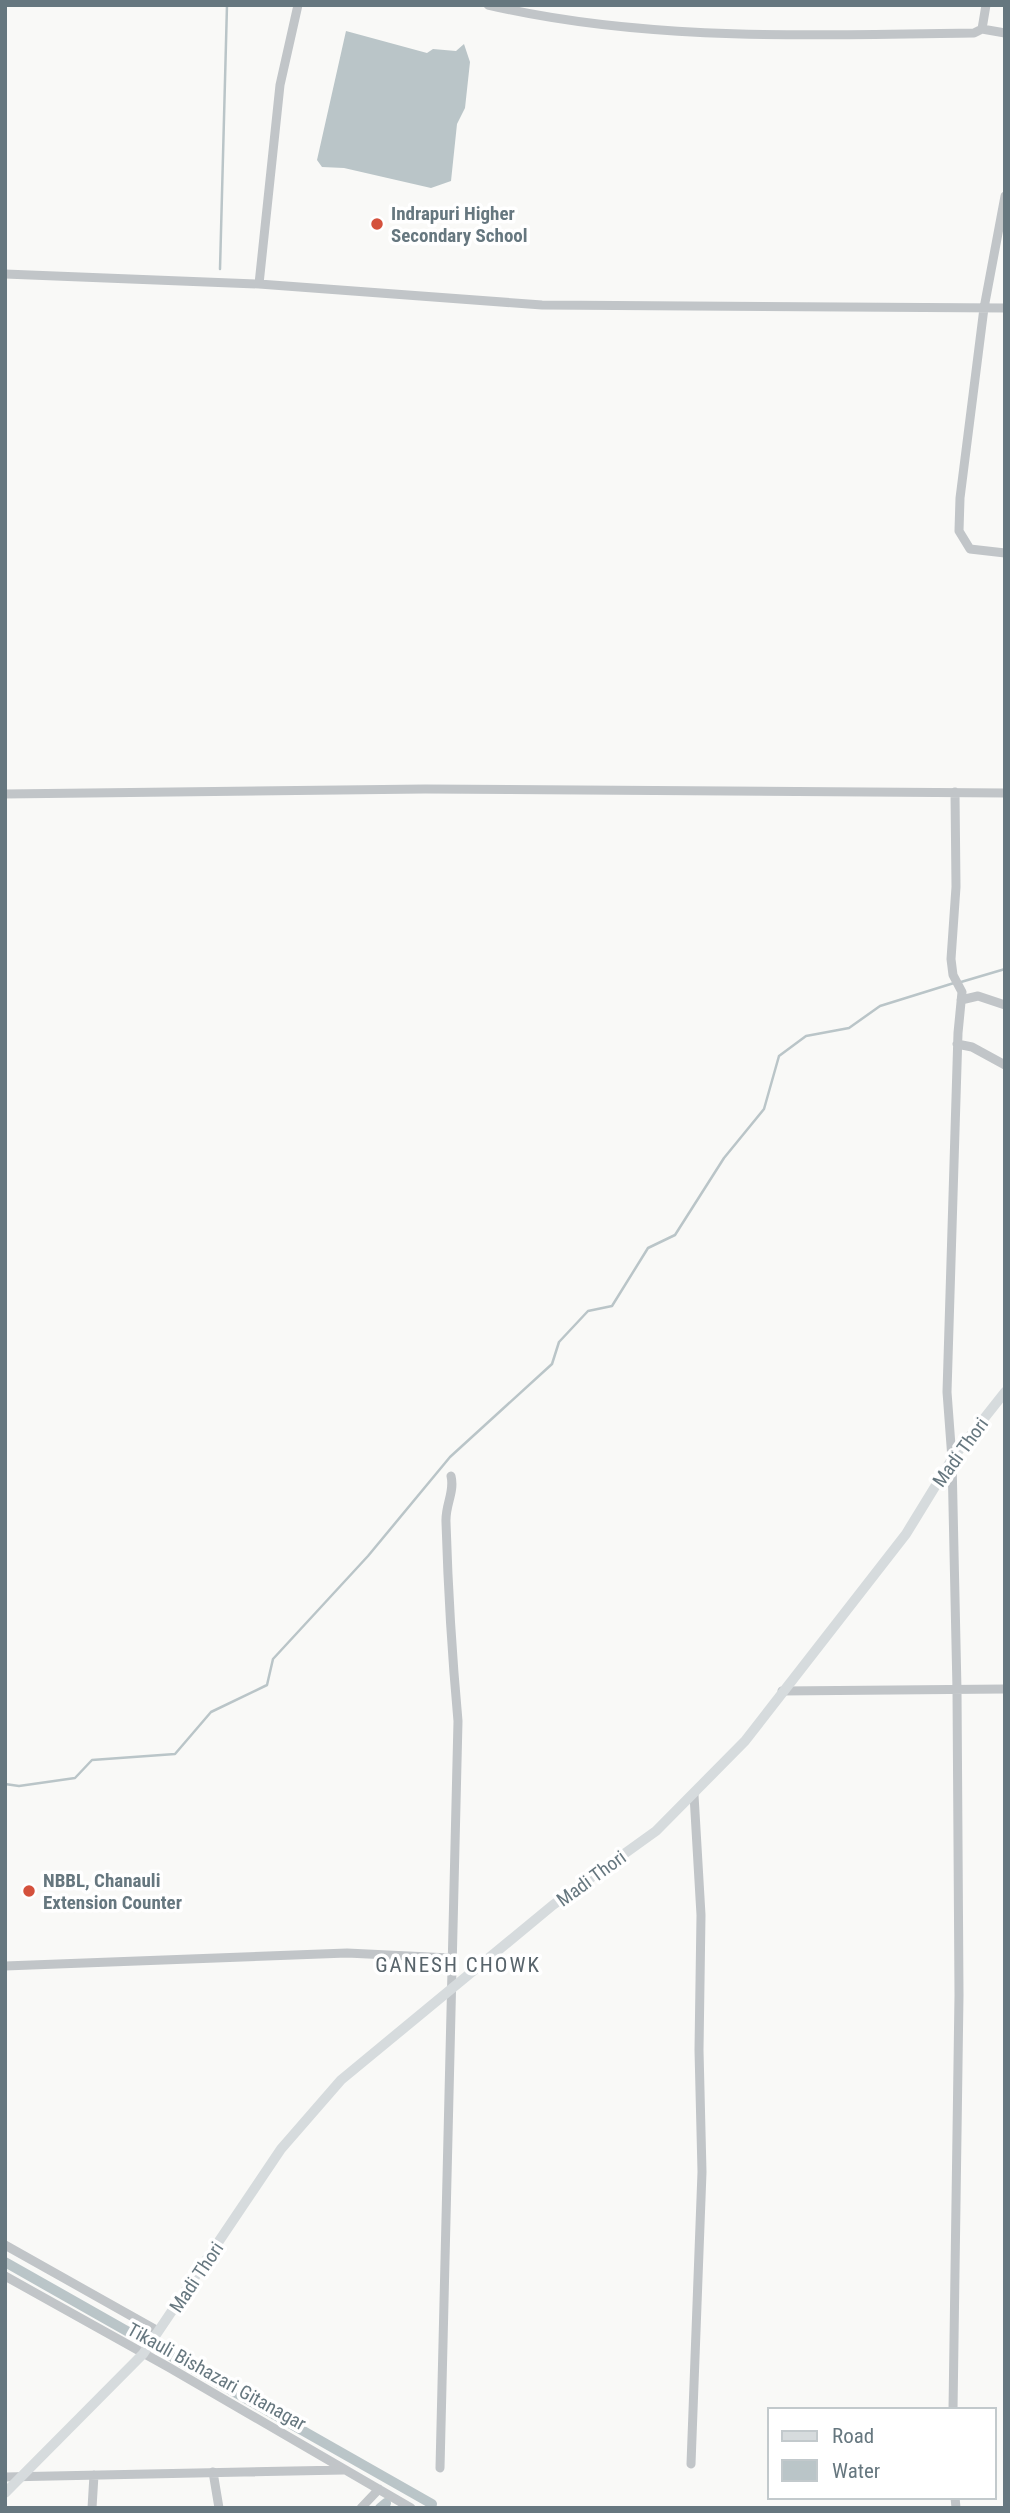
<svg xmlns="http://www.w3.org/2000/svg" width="1010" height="2513" font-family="'Roboto Condensed',sans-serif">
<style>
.water{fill:#bac5c8}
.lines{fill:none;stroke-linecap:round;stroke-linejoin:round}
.stream{stroke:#bac5c8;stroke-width:2.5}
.canal{stroke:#bac5c8;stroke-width:10}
.minor{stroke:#c1c5c8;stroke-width:9}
.major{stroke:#d6dbdd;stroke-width:10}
.poi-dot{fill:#d4513c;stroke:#fff;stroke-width:2.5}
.labels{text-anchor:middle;stroke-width:7;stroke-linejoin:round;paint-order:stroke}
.poi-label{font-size:19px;font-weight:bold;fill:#66777f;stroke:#fff;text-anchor:start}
.street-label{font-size:19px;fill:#66777f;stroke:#fff}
.neighbourhood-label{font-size:21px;letter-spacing:2px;fill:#58646b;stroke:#fff}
</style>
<rect width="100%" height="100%" fill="#f9f9f7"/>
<path class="water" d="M 346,31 L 427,53 L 433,49 L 456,51 L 464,44 L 470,62 L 465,108 L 457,124 L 451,181 L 431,188 L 344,168 L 322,167 L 317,160 Z"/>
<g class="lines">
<path class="stream" d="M 220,269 L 227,5
M 961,982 L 1005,969
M 5,1784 L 19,1786 L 75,1778 L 92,1760 L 175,1754 L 211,1712 L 267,1685 L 273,1659 L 368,1556 L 450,1457 L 552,1364 L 559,1342 L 588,1311 L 612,1306 L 648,1248 L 675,1235 L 724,1158 L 764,1109 L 779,1056 L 806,1036 L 849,1028 L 880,1006 L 954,983"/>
<path class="canal" d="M 5,2262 L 432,2504
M 380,2508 L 386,2503"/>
<path class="minor" d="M 488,5 C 646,42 812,35 974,33 L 982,29
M 986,5 L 982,29 L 1005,33
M 1005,196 L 984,308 L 960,498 L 959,531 L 970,549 L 1005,553
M 5,274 L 259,284 L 542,305 L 1005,308
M 259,284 L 280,85 L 298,5
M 5,794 L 425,789 L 1005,793
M 961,1000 L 978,996 L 1005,1005
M 957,1044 L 972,1047 L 1005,1065
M 782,1691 L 1005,1689
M 5,1966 L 347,1953 L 450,1958
M 5,2245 L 158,2331
M 5,2276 L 170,2368 L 411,2508
M 953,2410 L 959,1995 L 957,1690 L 952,1459 L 947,1392 L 958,1033 L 962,992 L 953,975 L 951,959 L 956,887 L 955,792
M 691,2464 L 702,2172 L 699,2050 L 701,1915 L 694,1795
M 440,2468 L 458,1721 C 452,1655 448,1589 446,1522 C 445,1505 455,1492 451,1476
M 213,2472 L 219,2508
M 5,2477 L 344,2470
M 955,2497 L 956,2508
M 92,2508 L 94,2475
M 361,2508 L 379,2489"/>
<path class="major" d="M 5,2493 L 143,2354 L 281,2149 L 341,2080 L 553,1905 L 656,1831 L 745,1741 L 906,1534 L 952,1459 L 1005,1392"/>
</g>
<g class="poi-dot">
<circle cx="377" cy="224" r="7"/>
<circle cx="29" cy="1891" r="7"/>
</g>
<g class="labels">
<g class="poi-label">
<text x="391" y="220">Indrapuri Higher<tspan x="391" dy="22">Secondary School</tspan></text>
<text x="43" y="1887">NBBL, Chanauli<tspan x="43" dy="22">Extension Counter</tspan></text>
</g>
<g class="street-label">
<text transform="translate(960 1452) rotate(-54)" y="7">Madi Thori</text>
<text transform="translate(591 1878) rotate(-36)" y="7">Madi Thori</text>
<text transform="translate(196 2277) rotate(-56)" y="7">Madi Thori</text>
<text transform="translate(217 2376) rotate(29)" y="7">Tikauli Bishazari Gitanagar</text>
</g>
<g class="neighbourhood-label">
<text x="458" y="1972">GANESH CHOWK</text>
</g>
</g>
<rect width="1010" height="2513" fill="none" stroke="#66777f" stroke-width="14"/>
<rect x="768" y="2408" width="228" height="91" fill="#ffffff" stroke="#c2c9cc" stroke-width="2"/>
<rect x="782" y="2431" width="35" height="10" fill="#d6dbdd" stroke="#c2c9cc" stroke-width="2"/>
<text x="832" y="2443" font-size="21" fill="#66777f">Road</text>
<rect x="782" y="2460" width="35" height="21" fill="#bac5c8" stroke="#c2c9cc" stroke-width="2"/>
<text x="832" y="2478" font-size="21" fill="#66777f">Water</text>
</svg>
